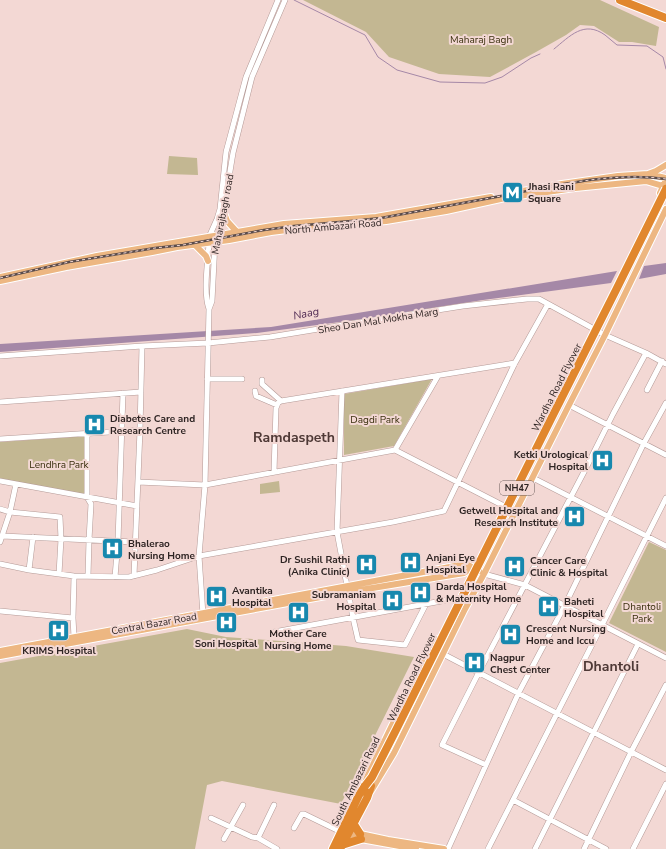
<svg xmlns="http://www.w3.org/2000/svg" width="666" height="849" font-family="'Nunito Sans',sans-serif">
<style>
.built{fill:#e9c7c2}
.green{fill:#c3b792}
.water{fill:#a588a7}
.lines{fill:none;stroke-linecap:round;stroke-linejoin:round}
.stream{stroke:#a588a7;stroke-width:1}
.minor-casing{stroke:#b49a97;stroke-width:6}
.major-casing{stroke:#fff;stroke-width:8}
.highway-casing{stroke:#fff;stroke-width:10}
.minor{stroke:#fff;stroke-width:5}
.major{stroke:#edb782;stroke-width:6}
.highway{stroke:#e1872e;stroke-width:8}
.rail-casing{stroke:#5a4c4b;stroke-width:2.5}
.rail{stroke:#f3d8d4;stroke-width:1;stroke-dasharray:3;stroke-linecap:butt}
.highway-bridge-casing{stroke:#fff;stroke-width:10;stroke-linecap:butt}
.highway-bridge{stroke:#e1872e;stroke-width:8}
.labels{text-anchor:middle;stroke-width:4;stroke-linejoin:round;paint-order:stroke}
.shield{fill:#f3d8d4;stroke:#695a58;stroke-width:1}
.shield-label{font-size:9px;font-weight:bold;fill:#2e2423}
.park-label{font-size:10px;fill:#382e0c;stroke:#f3d8d4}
.poi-label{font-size:10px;font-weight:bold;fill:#2e2423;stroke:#f3d8d4;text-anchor:start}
.street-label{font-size:10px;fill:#2e2423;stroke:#f3d8d4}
.water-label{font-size:11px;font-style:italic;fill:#4d2751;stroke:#f3d8d4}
.district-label{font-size:14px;font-weight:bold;fill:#4e3936;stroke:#f3d8d4}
</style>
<rect width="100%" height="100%" fill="#f3d8d4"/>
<path class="built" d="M 424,584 L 427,598 L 416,601 L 413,586 Z"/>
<path class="green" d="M 303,0 L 600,0 L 659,27 L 656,46 L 632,42 L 619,42 L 594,26 L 580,25 L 566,35 L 536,52 L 490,77 L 439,74 L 389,57 L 366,32 Z
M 169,156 L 197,158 L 198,175 L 167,174 Z
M 432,379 L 394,446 L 344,455 L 344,394 Z
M 87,436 L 87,497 L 0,481 L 0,442 Z
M 279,481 L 280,492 L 260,494 L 260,484 Z
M 649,542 L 666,550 L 666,652 L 609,623 Z
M 187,629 L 226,637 L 346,646 L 414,657 L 341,804 L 222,781 L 207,785 L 195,849 L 0,849 L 0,663 Z"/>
<path class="water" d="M 666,263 L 666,274 L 639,279 L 644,266 Z
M 617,271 L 611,283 L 483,300 L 355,320 L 257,333 L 0,352 L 0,344 L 271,327 Z"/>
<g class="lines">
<path class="stream" d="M 294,0 L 365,35 L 378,57 L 397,70 L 440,82 L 485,83 L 502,77 L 531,58 L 540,54
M 554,49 C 570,36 584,20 605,35 C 609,38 613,42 617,45 L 647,46 L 663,57 L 666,69"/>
<defs>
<path id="minor" d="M 209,309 C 203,292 208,261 209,243 L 209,237 L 217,219 L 220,209 L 226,152 L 246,77 L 278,0
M 0,356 L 142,346 L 208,343 L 270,337 L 349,324 L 463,306 L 527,299 L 539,299 L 605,335 L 646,353 L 666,364
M 207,379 L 242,379
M 262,380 L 262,384 L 281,401
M 647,390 L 662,361
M 255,391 L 256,396 L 277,405
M 342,391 L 337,532 L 353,618 L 358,640 L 405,645 L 426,604
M 0,402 L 141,392
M 569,405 L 666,455
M 87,434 L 87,497 L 91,504 L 89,540 L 88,576
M 0,439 L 140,430
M 395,450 L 504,506
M 274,472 L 276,408 L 278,403 L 281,401 L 515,363
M 533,478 L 666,546
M 0,481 L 137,506
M 138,482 L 205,485 L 395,450 L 438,376
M 0,509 L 10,512 L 60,517 L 61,539 L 59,574
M 2,536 L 135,542
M 0,542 L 10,512 L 16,484
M 0,564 L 29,570 L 74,576 L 129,577 L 157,570 L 199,556 L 393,522 L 444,511 L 515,363 L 548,304
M 29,570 L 33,537
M 484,574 L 525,585 L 666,658
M 74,576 L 73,618 L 74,637
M 134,576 L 140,430 L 142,346
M 115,577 L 118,541 L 123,393
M 0,611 L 73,618
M 203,615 L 199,556 L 205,485 L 209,309 L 212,301 L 215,242 L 221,226 L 233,153 L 252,77 L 285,0
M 274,632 L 458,598
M 443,654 L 666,770
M 486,765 L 442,745 L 479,672 L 585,470 L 613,414 L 646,353
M 513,800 L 606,849
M 211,818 L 252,837 L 258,838 L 277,849
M 294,828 L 302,814 L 304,814 L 337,830 L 340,834
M 258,838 L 274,805
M 224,839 L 243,805
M 448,849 L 519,692 L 565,605 L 644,443 L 666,403
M 488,849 L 602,625 L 666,498
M 535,849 L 638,644
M 584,849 L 631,752 L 666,685
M 633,849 L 666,784"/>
<path id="major" d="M 648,174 L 656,171 L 666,165
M 660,193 L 666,180
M 506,194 L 562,184 L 618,176 L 648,174 L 666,178
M 224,213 L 227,221 L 237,232
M 195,245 L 206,256 L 208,261
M 0,277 L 97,256 L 284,224 L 376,217 L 491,197
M 0,281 L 66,267 L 152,252 L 177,247 L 229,240 L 271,232 L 303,228 L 333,226 L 386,221 L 446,211 L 505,198 L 575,188 L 646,181 L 666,187
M 0,651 L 466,564 L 479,571
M 0,656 L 348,592 L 464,573 L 473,568
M 364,785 L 368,775 L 414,680 L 437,639
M 371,791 L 394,753 L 465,609 L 486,570 L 569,405 L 605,335 L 666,209
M 346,831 L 388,840 L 444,849
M 343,835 L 361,839 L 416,849"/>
<path id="highway" d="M 620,0 L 666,18
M 353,823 L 360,834
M 342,845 L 361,839
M 333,849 L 359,795 L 365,786
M 340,849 L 367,798 L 371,786"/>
</defs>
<use href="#minor" class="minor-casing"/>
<use href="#major" class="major-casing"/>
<use href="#highway" class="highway-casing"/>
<use href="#minor" class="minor"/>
<use href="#major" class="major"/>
<use href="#highway" class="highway"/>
<defs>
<path id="rail" d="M 0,278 L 69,262 L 155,248 L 183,245 L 264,230 L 294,226 L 351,221 L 381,218 C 425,210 469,202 512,194 C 562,184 616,172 666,179"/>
</defs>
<use href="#rail" class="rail-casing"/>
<use href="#rail" class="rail"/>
<defs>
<path id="highway-bridge" d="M 365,786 L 372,777 L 396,730 L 551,419 L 616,290 L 666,189"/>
</defs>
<use href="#highway-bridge" class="highway-bridge-casing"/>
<use href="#highway-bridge" class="highway-bridge"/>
</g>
<defs>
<symbol id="metro-square" viewBox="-11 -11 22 22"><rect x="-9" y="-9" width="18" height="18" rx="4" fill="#1788ae" stroke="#f3d8d4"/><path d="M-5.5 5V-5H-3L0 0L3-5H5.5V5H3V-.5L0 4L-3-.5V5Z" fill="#fff"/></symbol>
<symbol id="hospital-square" viewBox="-11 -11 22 22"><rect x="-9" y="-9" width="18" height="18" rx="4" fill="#1788ae" stroke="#f3d8d4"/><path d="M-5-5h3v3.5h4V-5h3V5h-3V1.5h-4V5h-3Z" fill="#fff"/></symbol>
</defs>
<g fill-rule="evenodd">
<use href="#metro-square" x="500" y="180" width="25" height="25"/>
<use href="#hospital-square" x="82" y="412" width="25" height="25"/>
<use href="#hospital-square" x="590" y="448" width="25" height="25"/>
<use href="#hospital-square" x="562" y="504" width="25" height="25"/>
<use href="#hospital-square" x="100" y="536" width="25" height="25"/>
<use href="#hospital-square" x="398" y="550" width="25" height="25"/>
<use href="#hospital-square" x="354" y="552" width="25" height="25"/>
<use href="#hospital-square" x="502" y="554" width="25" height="25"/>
<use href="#hospital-square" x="408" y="580" width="25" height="25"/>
<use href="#hospital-square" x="204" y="584" width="25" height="25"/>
<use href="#hospital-square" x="380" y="588" width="25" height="25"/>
<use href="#hospital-square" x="536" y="594" width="25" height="25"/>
<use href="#hospital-square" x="286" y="600" width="25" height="25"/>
<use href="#hospital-square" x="214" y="610" width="25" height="25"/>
<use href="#hospital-square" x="46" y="618" width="25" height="25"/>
<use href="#hospital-square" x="498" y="622" width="25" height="25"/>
<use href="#hospital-square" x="462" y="650" width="25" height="25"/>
</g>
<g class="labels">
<rect class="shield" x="500" y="481" width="34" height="14" rx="3"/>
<g class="shield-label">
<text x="517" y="491">NH47</text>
</g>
<g class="park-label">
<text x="481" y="43">Maharaj Bagh</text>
<text x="375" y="423">Dagdi Park</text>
<text x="59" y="468">Lendhra Park</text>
<text x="642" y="610">Dhantoli<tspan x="642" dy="12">Park</tspan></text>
</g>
<g class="poi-label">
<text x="528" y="190">Jhasi Rani<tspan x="528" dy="12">Square</tspan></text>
<text x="110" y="422">Diabetes Care and<tspan x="110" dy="12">Research Centre</tspan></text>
<text x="588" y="458" text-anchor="end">Ketki Urological<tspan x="588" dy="12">Hospital</tspan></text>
<text x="558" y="514" text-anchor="end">Getwell Hospital and<tspan x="558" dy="12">Research Institute</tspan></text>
<text x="128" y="547">Bhalerao<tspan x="128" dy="12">Nursing Home</tspan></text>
<text x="426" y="561">Anjani Eye<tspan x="426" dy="12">Hospital</tspan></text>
<text x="350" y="563" text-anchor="end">Dr Sushil Rathi<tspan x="350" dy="12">(Anika Clinic)</tspan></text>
<text x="530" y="564">Cancer Care<tspan x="530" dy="12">Clinic &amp; Hospital</tspan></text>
<text x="436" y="590">Darda Hospital<tspan x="436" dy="12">&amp; Maternity Home</tspan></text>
<text x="232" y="594">Avantika<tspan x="232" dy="12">Hospital</tspan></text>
<text x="376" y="598" text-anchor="end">Subramaniam<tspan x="376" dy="12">Hospital</tspan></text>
<text x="564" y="605">Baheti<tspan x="564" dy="12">Hospital</tspan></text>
<text x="526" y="632">Crescent Nursing<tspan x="526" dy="12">Home and Iccu</tspan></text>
<text x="298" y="637" text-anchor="middle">Mother Care<tspan x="298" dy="12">Nursing Home</tspan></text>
<text x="226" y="647" text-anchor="middle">Soni Hospital</text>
<text x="59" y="654" text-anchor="middle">KRIMS Hospital</text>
<text x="490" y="661">Nagpur<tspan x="490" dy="12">Chest Center</tspan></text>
</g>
<g class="street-label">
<text transform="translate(222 214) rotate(-79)" y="4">Maharajbagh road</text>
<text transform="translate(333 226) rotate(-5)" y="4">North Ambazari Road</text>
<text transform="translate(378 320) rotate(-9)" y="4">Sheo Dan Mal Mokha Marg</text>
<text transform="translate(556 387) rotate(-63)" y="4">Wardha Road Flyover</text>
<text transform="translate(154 623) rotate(-10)" y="4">Central Bazar Road</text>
<text transform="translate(411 677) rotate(-64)" y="4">Wardha Road Flyover</text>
<text transform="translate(355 781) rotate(-64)" y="4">South Ambazari Road</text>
</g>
<g class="water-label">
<text transform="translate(306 313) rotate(-11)" y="4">Naag</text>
</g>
<g class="district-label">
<text x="294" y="442">Ramdaspeth</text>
<text x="611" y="671">Dhantoli</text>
</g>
</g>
</svg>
